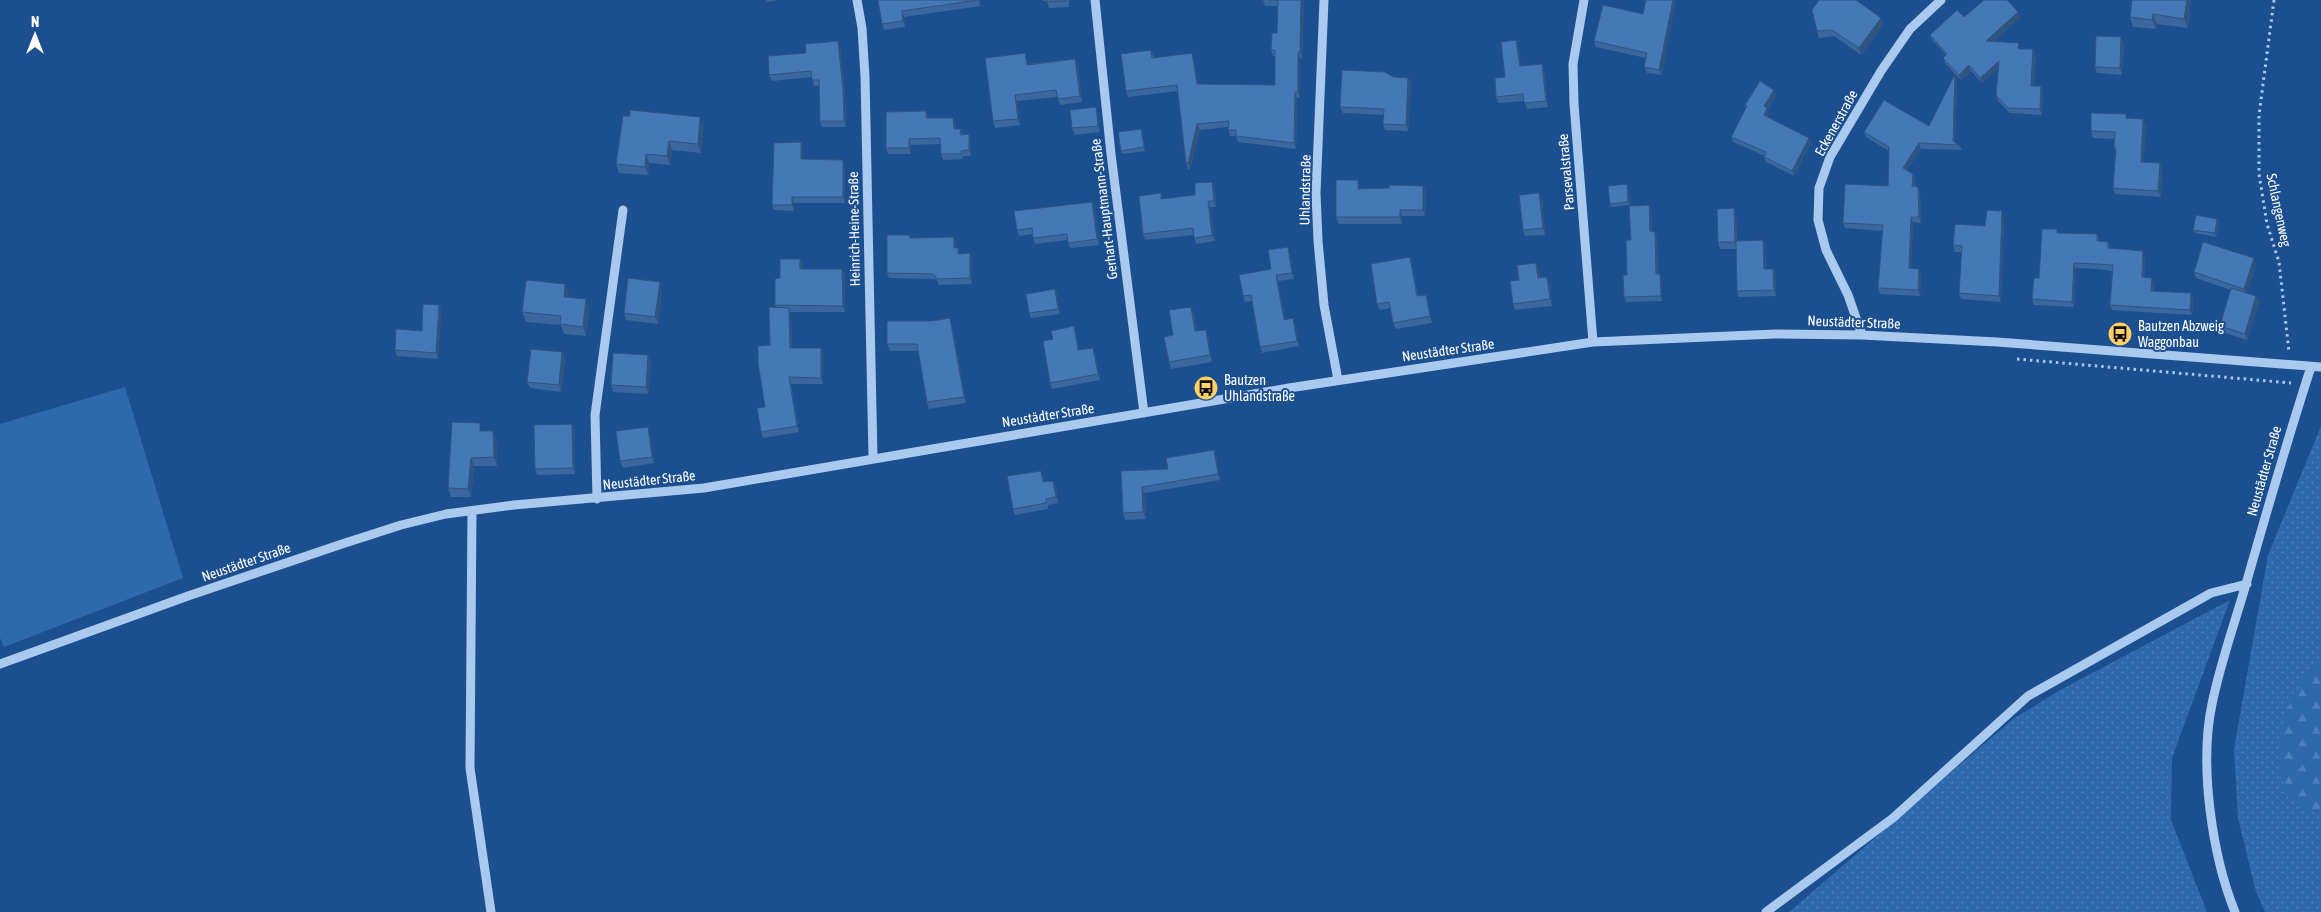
<svg xmlns="http://www.w3.org/2000/svg" width="2321" height="912" font-family="'Asap Condensed',sans-serif">
<style>
.grass{fill:url(#grass-dots)}
.forest{fill:url(#forest-firs)}
.garden{fill:#2e69ad}
.lines{fill:none;stroke-linecap:round;stroke-linejoin:round}
.path{stroke:#a9c9ee;stroke-width:3;stroke-dasharray:2.5 4;stroke-linecap:butt}
.minor{stroke:#a9c9ee;stroke-width:9}
.wall{fill:#3a679d}
.shaded-wall{fill:#305480}
.building{fill:#4478b7;stroke:#305480}
.labels{text-anchor:middle;stroke-width:4;stroke-linejoin:round;paint-order:stroke}
.street-label{font-size:14px;fill:#fff;stroke:#1b4f8f}
.poi-label{font-size:14px;fill:#fff;stroke:#1b4f8f;text-anchor:start}
</style>
<defs>
<pattern id="grass-dots" width="8" height="8" patternUnits="userSpaceOnUse" patternTransform="scale(1.25)"><rect width="8" height="8" fill="#2e69ad"/><path d="M2 2h.1M6 6h.1" fill="none" stroke="#4d80b9" stroke-width="1.8" stroke-linecap="round"/></pattern>
<pattern id="forest-firs" width="22" height="20" patternUnits="userSpaceOnUse" patternTransform="scale(1.25)"><rect width="22" height="20" fill="#2e69ad"/><path d="M5 1l3.5 6h-7zM16 11l3.5 6h-7z" fill="#4d80b9"/></pattern>
</defs>
<rect width="100%" height="100%" fill="#1b4f8f"/>
<path class="grass" d="M 2321,426 L 2321,663 L 2306,674 L 2313,812 L 2321,811 L 2321,912 L 2265,912 L 2256,892 L 2238,818 L 2234,749 L 2268,555 Z
M 2230,600 L 2172,758 L 2171,820 L 2207,912 L 1789,912 L 2013,719 L 2062,689 Z"/>
<path class="forest" d="M 2321,663 L 2321,811 L 2313,812 L 2288,794 L 2278,758 L 2285,713 L 2306,674 Z"/>
<path class="garden" d="M 125,387 L 183,578 L 4,647 L 0,638 L 0,424 Z"/>
<g class="lines">
<path class="path" d="M 2274,0 L 2259,115 L 2259,174 L 2267,224 L 2279,262 L 2289,352
M 2017,359 L 2291,383"/>
<path class="minor" d="M 857,0 L 862,28 L 865,77 L 873,458
M 1095,0 L 1111,154 L 1144,413
M 1324,0 L 1316,193 L 1318,241 L 1324,305 L 1338,380
M 1584,0 L 1573,64 L 1574,104 L 1593,342
M 1862,335 L 1848,295 L 1826,250 L 1818,220 L 1819,188 L 1830,157 L 1881,71 L 1910,29 L 1941,0
M 597,499 L 595,415 L 623,210
M 472,511 L 470,768 L 491,912
M 0,664 L 188,596 L 342,544 L 401,525 L 446,514 L 514,505 L 704,488 L 1289,388 L 1593,342 L 1775,334 L 1862,335 L 1997,342 L 2321,367
M 1766,912 L 1893,818 L 2028,696 L 2211,593 L 2247,584
M 2235,912 C 2212,855 2199,765 2212,704 C 2221,660 2236,620 2248,577 C 2268,507 2288,437 2311,367"/>
</g>
<path class="wall" d="M 766,0 L 778,0 L 767,2 Z
M 878,0 L 979,0 L 980,6 L 904,17 L 905,27 L 884,30 L 882,24 Z
M 1043,0 L 1069,0 L 1069,7 L 1049,8 L 1047,1 L 1043,1 Z
M 1263,0 L 1304,0 L 1302,58 L 1300,58 L 1300,98 L 1297,98 L 1296,149 L 1238,142 L 1236,136 L 1230,136 L 1228,130 L 1228,127 L 1200,130 L 1190,169 L 1188,169 L 1186,163 L 1178,91 L 1128,97 L 1126,91 L 1151,50 L 1154,58 L 1194,59 L 1198,84 L 1275,85 L 1275,56 L 1273,56 L 1271,50 L 1277,33 L 1278,6 L 1265,6 Z
M 2132,0 L 2191,0 L 2188,28 L 2157,24 L 2156,29 L 2133,27 L 2130,17 Z
M 2018,12 L 2020,18 L 1994,41 L 2021,49 L 2033,49 L 2036,55 L 2034,86 L 2041,86 L 2043,92 L 2042,115 L 2010,113 L 1998,101 L 1996,95 L 1998,69 L 1982,83 L 1971,71 L 1961,80 L 1955,74 L 1957,79 L 1955,142 L 1959,145 L 1962,150 L 1921,149 L 1907,170 L 1915,180 L 1915,187 L 1918,187 L 1920,192 L 1921,223 L 1913,222 L 1911,268 L 1919,269 L 1921,274 L 1920,296 L 1880,294 L 1878,288 L 1883,231 L 1845,228 L 1843,223 L 1888,186 L 1889,151 L 1866,137 L 1864,132 L 1929,126 L 1955,74 L 1945,63 L 1943,58 L 1946,55 L 1932,40 L 1930,35 L 1964,17 Z
M 1643,14 L 1662,75 L 1647,73 L 1644,67 L 1646,58 L 1596,47 L 1594,41 Z
M 1881,18 L 1883,25 L 1861,55 L 1834,36 L 1819,38 L 1817,31 Z
M 2124,44 L 2122,75 L 2097,73 L 2095,67 Z
M 840,47 L 845,96 L 846,127 L 822,127 L 820,121 L 819,86 L 814,86 L 812,77 L 772,81 L 769,75 L 806,53 Z
M 1518,47 L 1521,66 L 1542,64 L 1544,70 L 1548,107 L 1527,109 L 1524,101 L 1498,103 L 1496,97 Z
M 1075,59 L 1078,65 L 1082,102 L 1060,105 L 1057,97 L 1017,101 L 1020,125 L 995,128 L 993,121 L 1028,60 L 1028,64 Z
M 1393,77 L 1408,78 L 1411,84 L 1408,131 L 1385,130 L 1383,124 L 1383,115 L 1343,113 L 1340,107 Z
M 1776,95 L 1768,109 L 1769,113 L 1767,117 L 1811,142 L 1794,176 L 1766,162 L 1764,157 L 1765,156 L 1733,142 L 1731,137 L 1746,108 L 1745,105 Z
M 926,111 L 928,118 L 955,124 L 956,129 L 971,140 L 971,156 L 963,156 L 963,159 L 943,160 L 941,154 L 940,144 L 911,145 L 911,154 L 888,154 L 886,148 Z
M 1098,114 L 1100,132 L 1075,135 L 1072,128 Z
M 2128,119 L 2143,119 L 2146,126 L 2143,162 L 2160,163 L 2162,170 L 2161,197 L 2115,194 L 2113,188 L 2116,153 L 2114,147 L 2114,139 L 2093,138 L 2091,131 Z
M 703,126 L 701,153 L 672,150 L 670,165 L 649,163 L 648,175 L 619,173 L 616,164 Z
M 1142,132 L 1145,151 L 1122,154 L 1121,151 Z
M 801,142 L 803,148 L 803,159 L 845,166 L 845,203 L 794,203 L 794,211 L 774,210 L 772,205 Z
M 1358,180 L 1360,189 L 1389,188 L 1423,186 L 1426,193 L 1425,216 L 1402,216 L 1402,224 L 1339,224 L 1336,217 Z
M 1212,182 L 1215,188 L 1216,207 L 1210,207 L 1215,241 L 1196,244 L 1194,235 L 1145,240 L 1143,234 L 1163,199 L 1195,195 Z
M 1628,187 L 1630,205 L 1611,207 L 1610,204 Z
M 1539,193 L 1542,199 L 1545,235 L 1525,236 L 1523,230 Z
M 1649,205 L 1651,210 L 1652,231 L 1657,236 L 1658,274 L 1662,279 L 1662,301 L 1626,302 L 1624,297 L 1627,275 Z
M 1095,208 L 1099,245 L 1070,248 L 1067,240 L 1035,244 L 1032,234 L 1019,236 L 1017,230 Z
M 1736,215 L 1737,241 L 1763,240 L 1765,246 L 1766,269 L 1773,269 L 1776,274 L 1776,296 L 1739,297 L 1737,291 L 1736,249 L 1720,249 L 1718,242 Z
M 2004,217 L 2001,302 L 1961,299 L 1959,293 L 1962,252 L 1955,252 L 1953,245 L 1985,226 Z
M 2217,219 L 2219,222 L 2216,237 L 2195,233 L 2193,230 Z
M 2059,233 L 2097,234 L 2099,241 L 2108,242 L 2110,249 L 2145,257 L 2144,277 L 2154,283 L 2154,291 L 2193,298 L 2192,315 L 2112,310 L 2110,305 L 2112,271 L 2097,269 L 2076,268 L 2074,307 L 2034,305 L 2032,299 Z
M 910,238 L 956,242 L 956,248 L 960,254 L 972,259 L 972,284 L 939,285 L 936,279 L 889,278 L 887,273 Z
M 1290,253 L 1294,279 L 1278,281 L 1285,320 L 1295,324 L 1299,346 L 1262,353 L 1260,347 L 1252,301 L 1245,302 L 1243,296 L 1271,269 Z
M 1410,257 L 1412,264 L 1418,296 L 1426,295 L 1428,301 L 1432,323 L 1396,329 L 1393,323 L 1391,308 L 1380,310 L 1377,304 Z
M 800,259 L 803,265 L 803,269 L 842,269 L 845,275 L 845,312 L 790,312 L 791,314 L 792,348 L 821,348 L 823,354 L 823,384 L 791,384 L 799,432 L 763,438 L 761,432 L 765,407 L 770,345 L 776,307 L 775,305 L 780,278 Z
M 1536,263 L 1539,269 L 1540,278 L 1550,284 L 1552,306 L 1515,310 L 1513,304 L 1519,280 Z
M 2256,264 L 2247,293 L 2256,296 L 2259,302 L 2247,340 L 2222,332 L 2220,326 L 2231,290 L 2196,278 L 2194,272 Z
M 662,289 L 658,324 L 626,320 L 624,313 Z
M 1055,289 L 1057,294 L 1060,314 L 1031,318 L 1029,313 Z
M 569,294 L 568,298 L 586,299 L 589,309 L 586,336 L 564,334 L 561,325 L 526,322 L 522,312 Z
M 439,305 L 441,311 L 438,359 L 397,356 L 395,350 L 422,331 Z
M 1191,307 L 1194,313 L 1197,331 L 1206,330 L 1208,336 L 1212,362 L 1171,369 L 1169,362 Z
M 932,321 L 952,324 L 966,403 L 929,409 L 927,402 L 918,351 L 890,351 L 887,344 Z
M 1074,326 L 1076,333 L 1079,350 L 1095,354 L 1100,380 L 1052,389 L 1050,383 L 1053,339 Z
M 562,352 L 565,359 L 561,392 L 530,388 L 527,382 Z
M 651,362 L 648,394 L 613,392 L 611,385 Z
M 483,431 L 496,439 L 497,466 L 474,466 L 471,497 L 451,497 L 448,488 Z
M 575,431 L 575,474 L 537,475 L 535,469 Z
M 650,434 L 654,463 L 623,468 L 620,461 Z
M 1216,457 L 1220,480 L 1145,493 L 1146,519 L 1125,520 L 1123,513 L 1121,471 L 1168,469 Z
M 1043,477 L 1044,482 L 1053,481 L 1056,487 L 1058,503 L 1048,505 L 1048,509 L 1015,515 L 1013,509 Z"/>
<path class="shaded-wall" d="M 1301,0 L 1304,0 L 1302,58 L 1300,52 Z
M 1673,0 L 1676,0 L 1662,75 L 1659,70 Z
M 2187,0 L 2191,0 L 2188,28 L 2184,19 Z
M 902,11 L 904,17 L 905,27 L 903,21 Z
M 2018,12 L 2020,18 L 1988,46 L 1986,41 Z
M 2153,14 L 2157,24 L 2156,29 L 2152,20 Z
M 1881,18 L 1883,25 L 1861,55 L 1859,48 Z
M 2121,37 L 2124,44 L 2122,75 L 2120,68 Z
M 1516,40 L 1518,47 L 1522,72 L 1520,66 Z
M 838,41 L 840,47 L 845,96 L 846,127 L 844,121 Z
M 2033,49 L 2036,55 L 2034,92 L 2031,86 Z
M 1298,52 L 1300,58 L 1300,98 L 1298,92 Z
M 1025,53 L 1028,60 L 1029,71 L 1027,65 Z
M 1192,53 L 1194,59 L 1199,90 L 1197,84 Z
M 1075,59 L 1078,65 L 1082,102 L 1080,96 Z
M 1999,61 L 2001,67 L 1982,83 L 1980,78 Z
M 1542,64 L 1544,70 L 1548,107 L 1546,101 Z
M 1969,65 L 1971,71 L 1961,80 L 1959,75 Z
M 1955,74 L 1957,79 L 1955,145 L 1953,141 Z
M 1408,78 L 1411,84 L 1408,131 L 1406,125 Z
M 2041,86 L 2043,92 L 2042,115 L 2040,109 Z
M 1774,90 L 1776,95 L 1768,109 L 1769,113 L 1766,120 L 1764,115 L 1764,106 Z
M 1295,92 L 1297,98 L 1296,149 L 1294,143 Z
M 1015,95 L 1017,101 L 1020,125 L 1018,119 Z
M 1096,107 L 1098,114 L 1100,132 L 1098,126 Z
M 700,117 L 703,126 L 701,153 L 698,144 Z
M 953,118 L 955,124 L 956,134 L 954,129 Z
M 2143,119 L 2146,126 L 2143,168 L 2141,162 Z
M 1197,124 L 1200,130 L 1190,169 L 1188,163 Z
M 969,134 L 971,140 L 971,156 L 969,150 Z
M 1809,138 L 1811,142 L 1794,176 L 1792,171 Z
M 909,139 L 911,145 L 911,154 L 909,148 Z
M 669,141 L 672,150 L 670,165 L 667,156 Z
M 801,142 L 803,148 L 803,165 L 801,159 Z
M 1919,143 L 1921,149 L 1905,173 L 1903,168 Z
M 646,154 L 649,163 L 648,175 L 645,167 Z
M 843,160 L 845,166 L 845,203 L 843,197 Z
M 2160,163 L 2162,170 L 2161,197 L 2158,191 Z
M 1913,174 L 1915,180 L 1914,192 L 1912,186 Z
M 1358,180 L 1360,187 L 1361,195 L 1358,189 Z
M 1212,182 L 1215,188 L 1216,207 L 1214,201 Z
M 1627,184 L 1628,187 L 1630,205 L 1628,202 Z
M 1423,186 L 1426,193 L 1425,216 L 1423,210 Z
M 1918,187 L 1920,192 L 1921,223 L 1919,217 Z
M 1539,193 L 1542,199 L 1545,235 L 1543,228 Z
M 792,197 L 794,203 L 794,211 L 792,205 Z
M 1208,201 L 1210,207 L 1215,241 L 1212,235 Z
M 1092,202 L 1095,208 L 1099,245 L 1097,239 Z
M 1649,205 L 1651,210 L 1652,236 L 1650,231 Z
M 1734,208 L 1736,215 L 1737,249 L 1735,242 Z
M 1400,210 L 1402,216 L 1402,224 L 1400,217 Z
M 2002,211 L 2004,217 L 2001,302 L 1999,296 Z
M 1911,217 L 1913,222 L 1911,273 L 1909,268 Z
M 2217,219 L 2219,222 L 2216,237 L 2215,233 Z
M 1655,232 L 1657,236 L 1658,279 L 1656,274 Z
M 954,237 L 956,242 L 956,254 L 954,248 Z
M 1763,240 L 1765,246 L 1766,274 L 1764,269 Z
M 1288,247 L 1290,253 L 1294,279 L 1292,273 Z
M 2143,251 L 2145,257 L 2143,282 L 2142,277 Z
M 970,253 L 972,259 L 972,284 L 970,278 Z
M 1410,257 L 1412,264 L 1419,303 L 1417,296 Z
M 2254,258 L 2256,264 L 2247,295 L 2244,289 Z
M 800,259 L 803,265 L 803,275 L 800,269 Z
M 1536,263 L 1539,269 L 1540,285 L 1538,278 Z
M 2074,263 L 2076,268 L 2074,307 L 2072,302 Z
M 842,269 L 845,275 L 845,312 L 843,306 Z
M 1773,269 L 1776,274 L 1776,296 L 1774,290 Z
M 1919,269 L 1921,274 L 1920,296 L 1918,290 Z
M 1660,274 L 1662,279 L 1662,301 L 1661,296 Z
M 1276,275 L 1278,281 L 1286,326 L 1284,320 Z
M 1547,277 L 1550,284 L 1552,306 L 1550,299 Z
M 2152,278 L 2154,283 L 2153,296 L 2151,291 Z
M 660,282 L 662,289 L 658,324 L 655,317 Z
M 565,284 L 569,294 L 567,307 L 564,297 Z
M 1055,289 L 1057,294 L 1060,314 L 1058,309 Z
M 2191,293 L 2193,298 L 2192,315 L 2190,310 Z
M 1426,295 L 1428,301 L 1432,323 L 1430,316 Z
M 2256,296 L 2259,302 L 2247,340 L 2245,334 Z
M 586,299 L 589,309 L 586,336 L 583,327 Z
M 439,305 L 441,311 L 438,359 L 436,353 Z
M 1191,307 L 1194,313 L 1198,338 L 1195,331 Z
M 789,308 L 791,314 L 792,354 L 790,348 Z
M 950,318 L 952,324 L 966,403 L 964,397 Z
M 1293,318 L 1295,324 L 1299,346 L 1297,341 Z
M 1074,326 L 1076,333 L 1080,357 L 1078,350 Z
M 1206,330 L 1208,336 L 1212,362 L 1210,355 Z
M 821,348 L 823,354 L 823,384 L 821,378 Z
M 1093,348 L 1095,354 L 1100,380 L 1098,374 Z
M 562,352 L 565,359 L 561,392 L 559,385 Z
M 648,355 L 651,362 L 648,394 L 646,387 Z
M 789,377 L 791,384 L 799,432 L 797,426 Z
M 572,424 L 575,431 L 575,474 L 573,468 Z
M 648,427 L 650,434 L 654,463 L 652,457 Z
M 493,431 L 496,439 L 497,466 L 494,457 Z
M 1214,450 L 1216,457 L 1220,480 L 1218,474 Z
M 471,458 L 474,466 L 471,497 L 468,489 Z
M 1053,481 L 1056,487 L 1058,503 L 1056,497 Z
M 1142,487 L 1145,493 L 1146,519 L 1143,512 Z"/>
<path class="building" d="M 878,0 L 978,0 L 902,11 L 903,21 L 882,24 Z
M 1047,0 L 1067,0 L 1067,1 L 1047,2 Z
M 1268,0 L 1301,0 L 1300,52 L 1298,52 L 1298,92 L 1295,92 L 1294,143 L 1236,136 L 1236,130 L 1228,130 L 1229,121 L 1197,124 L 1188,163 L 1186,163 L 1177,85 L 1126,91 L 1121,54 L 1151,50 L 1152,58 L 1192,53 L 1197,84 L 1275,85 L 1275,50 L 1271,50 L 1272,33 L 1277,33 L 1278,0 Z
M 1646,0 L 1673,0 L 1659,70 L 1644,67 L 1647,53 L 1594,41 L 1603,5 L 1643,14 Z
M 1819,0 L 1856,0 L 1881,18 L 1859,48 L 1832,30 L 1817,31 L 1812,10 Z
M 1984,0 L 2007,0 L 2018,12 L 1986,41 L 2019,43 L 2018,49 L 2033,49 L 2031,86 L 2041,86 L 2040,109 L 2008,108 L 1996,95 L 1999,61 L 1980,78 L 1969,65 L 1959,75 L 1943,58 L 1947,54 L 1930,35 L 1957,10 L 1964,17 Z
M 2132,0 L 2187,0 L 2184,19 L 2153,14 L 2152,20 L 2130,17 Z
M 2096,36 L 2121,37 L 2120,68 L 2095,67 Z
M 1516,40 L 1520,66 L 1542,64 L 1546,101 L 1524,103 L 1523,94 L 1496,97 L 1495,78 L 1505,77 L 1501,42 Z
M 838,41 L 843,90 L 844,121 L 820,121 L 819,80 L 812,80 L 811,71 L 769,75 L 768,56 L 806,53 L 805,44 Z
M 1025,53 L 1027,65 L 1075,59 L 1080,96 L 1058,99 L 1056,90 L 1015,95 L 1018,119 L 993,121 L 985,58 Z
M 1342,70 L 1385,72 L 1393,77 L 1408,78 L 1406,125 L 1383,124 L 1384,109 L 1340,107 Z
M 1955,74 L 1953,141 L 1959,145 L 1919,143 L 1903,168 L 1913,174 L 1912,186 L 1918,187 L 1919,217 L 1911,217 L 1909,268 L 1919,269 L 1918,290 L 1878,288 L 1883,225 L 1843,223 L 1845,184 L 1888,186 L 1889,147 L 1864,132 L 1884,100 L 1929,126 Z
M 1760,81 L 1774,90 L 1764,106 L 1767,108 L 1764,115 L 1809,138 L 1792,171 L 1764,157 L 1766,152 L 1731,137 L 1747,106 L 1745,105 Z
M 1096,107 L 1098,126 L 1072,128 L 1070,110 Z
M 630,110 L 700,117 L 698,144 L 669,141 L 667,156 L 646,154 L 645,167 L 616,164 L 623,116 L 630,116 Z
M 926,111 L 926,118 L 953,118 L 954,129 L 961,129 L 960,135 L 969,134 L 969,150 L 961,151 L 961,154 L 941,154 L 940,138 L 909,139 L 909,148 L 886,148 L 886,112 Z
M 2091,113 L 2126,114 L 2126,118 L 2143,119 L 2141,162 L 2160,163 L 2158,191 L 2113,188 L 2116,148 L 2114,147 L 2115,132 L 2091,131 Z
M 1141,129 L 1144,147 L 1121,151 L 1118,132 Z
M 801,142 L 801,159 L 843,160 L 843,197 L 792,197 L 792,205 L 772,205 L 774,143 Z
M 1336,180 L 1358,180 L 1358,189 L 1389,188 L 1389,185 L 1423,186 L 1423,210 L 1400,210 L 1400,217 L 1336,217 Z
M 1212,182 L 1214,201 L 1208,201 L 1212,235 L 1194,238 L 1193,228 L 1143,234 L 1139,196 L 1161,193 L 1161,199 L 1195,195 L 1195,183 Z
M 1627,184 L 1628,202 L 1610,204 L 1608,186 Z
M 1539,193 L 1543,228 L 1523,230 L 1519,195 Z
M 1092,202 L 1097,239 L 1068,243 L 1067,234 L 1033,238 L 1032,228 L 1017,230 L 1014,211 Z
M 1649,205 L 1650,231 L 1655,232 L 1656,274 L 1660,274 L 1661,296 L 1624,297 L 1623,275 L 1627,275 L 1626,240 L 1631,240 L 1629,206 Z
M 1734,208 L 1735,242 L 1718,242 L 1717,209 Z
M 1987,210 L 2002,211 L 1999,296 L 1959,293 L 1962,246 L 1953,245 L 1955,224 L 1985,226 Z
M 2196,215 L 2217,219 L 2215,233 L 2193,230 Z
M 2042,229 L 2057,229 L 2057,233 L 2097,234 L 2097,241 L 2108,242 L 2108,248 L 2143,251 L 2142,277 L 2152,278 L 2151,291 L 2191,293 L 2190,310 L 2110,305 L 2113,265 L 2095,264 L 2074,263 L 2072,302 L 2032,299 L 2034,278 L 2039,278 Z
M 887,235 L 909,235 L 910,238 L 954,237 L 954,248 L 958,248 L 958,254 L 970,253 L 970,278 L 937,279 L 934,274 L 887,273 Z
M 1763,240 L 1764,269 L 1773,269 L 1774,290 L 1737,291 L 1736,241 Z
M 2203,242 L 2254,258 L 2244,289 L 2194,272 Z
M 1288,247 L 1292,273 L 1276,275 L 1284,320 L 1293,318 L 1297,341 L 1260,347 L 1251,295 L 1243,296 L 1239,275 L 1271,269 L 1268,250 Z
M 1410,257 L 1417,296 L 1426,295 L 1430,316 L 1393,323 L 1389,302 L 1377,304 L 1371,264 Z
M 780,259 L 800,259 L 800,269 L 842,269 L 843,306 L 775,305 L 775,279 L 780,278 Z
M 1536,263 L 1538,278 L 1547,277 L 1550,299 L 1513,304 L 1510,281 L 1519,280 L 1517,265 Z
M 628,278 L 660,282 L 655,317 L 624,313 Z
M 526,280 L 565,284 L 564,297 L 586,299 L 583,327 L 560,324 L 561,316 L 522,312 Z
M 2231,288 L 2256,296 L 2245,334 L 2220,326 Z
M 1055,289 L 1058,309 L 1029,313 L 1026,294 Z
M 423,304 L 439,305 L 436,353 L 395,350 L 396,329 L 422,331 Z
M 769,307 L 789,308 L 790,348 L 821,348 L 821,378 L 789,377 L 797,426 L 761,432 L 757,408 L 765,407 L 758,363 L 758,346 L 770,345 Z
M 1191,307 L 1195,331 L 1206,330 L 1210,355 L 1169,362 L 1164,337 L 1173,335 L 1169,310 Z
M 950,318 L 964,397 L 927,402 L 917,344 L 887,344 L 887,321 L 932,321 Z
M 1074,326 L 1078,350 L 1093,348 L 1098,374 L 1050,383 L 1043,341 L 1053,339 L 1051,331 Z
M 531,349 L 562,352 L 559,385 L 527,382 Z
M 613,353 L 648,355 L 646,387 L 611,385 Z
M 452,422 L 480,423 L 480,431 L 493,431 L 494,457 L 471,458 L 468,489 L 448,488 Z
M 572,424 L 573,468 L 535,469 L 534,425 Z
M 648,427 L 652,457 L 620,461 L 616,431 Z
M 1214,450 L 1218,474 L 1142,487 L 1143,512 L 1123,513 L 1121,471 L 1168,469 L 1166,458 Z
M 1041,471 L 1043,482 L 1053,481 L 1056,497 L 1046,499 L 1046,503 L 1013,509 L 1007,476 Z"/>
<defs>
<symbol id="bus-disc" viewBox="-11 -11 22 22"><circle r="9.5" fill="#ffd166" stroke="#1b4f8f"/><path d="M-5-6H5V4H4V6H2V4H-2V6H-4V4H-5ZM-3.5-4V0h7V-4ZM-3.5 1.2v1.5H-2V1.2ZM2 1.2v1.5H3.5V1.2Z" fill="#111"/></symbol>
</defs>
<g fill-rule="evenodd">
<use href="#bus-disc" x="2106" y="320" width="28" height="28"/>
<use href="#bus-disc" x="1192" y="374" width="28" height="28"/>
</g>
<g class="labels">
<g class="street-label">
<text transform="translate(1836 123) rotate(-61)" y="5">Eckenerstraße</text>
<text transform="translate(1566 172) rotate(-95)" y="5">Parsevalstraße</text>
<text transform="translate(1305 190) rotate(-89)" y="5">Uhlandstraße</text>
<text transform="translate(1104 209) rotate(-97)" y="5">Gerhart-Hauptmann-Straße</text>
<text transform="translate(2279 210) rotate(78)" y="5">Schlangenweg</text>
<text transform="translate(854 229) rotate(-91)" y="5">Heinrich-Heine-Straße</text>
<text transform="translate(1854 322) rotate(2)" y="5">Neustädter Straße</text>
<text transform="translate(1448 350) rotate(-8)" y="5">Neustädter Straße</text>
<text transform="translate(1048 415) rotate(-9)" y="5">Neustädter Straße</text>
<text transform="translate(2264 471) rotate(-74)" y="5">Neustädter Straße</text>
<text transform="translate(649 480) rotate(-6)" y="5">Neustädter Straße</text>
<text transform="translate(246 562) rotate(-19)" y="5">Neustädter Straße</text>
</g>
<g class="poi-label">
<text x="2138" y="331">Bautzen Abzweig<tspan x="2138" dy="16">Waggonbau</tspan></text>
<text x="1224" y="385">Bautzen<tspan x="1224" dy="16">Uhlandstraße</tspan></text>
</g>
</g>
<g transform="translate(35 35)" stroke="#1b4f8f" stroke-width="4" paint-order="stroke">
<path d="M0-4L9 19L0 12L-9 19Z" fill="#ffffff"/>
<text y="-8" font-size="14" font-weight="bold" text-anchor="middle" fill="#ffffff">N</text>
</g>
</svg>
